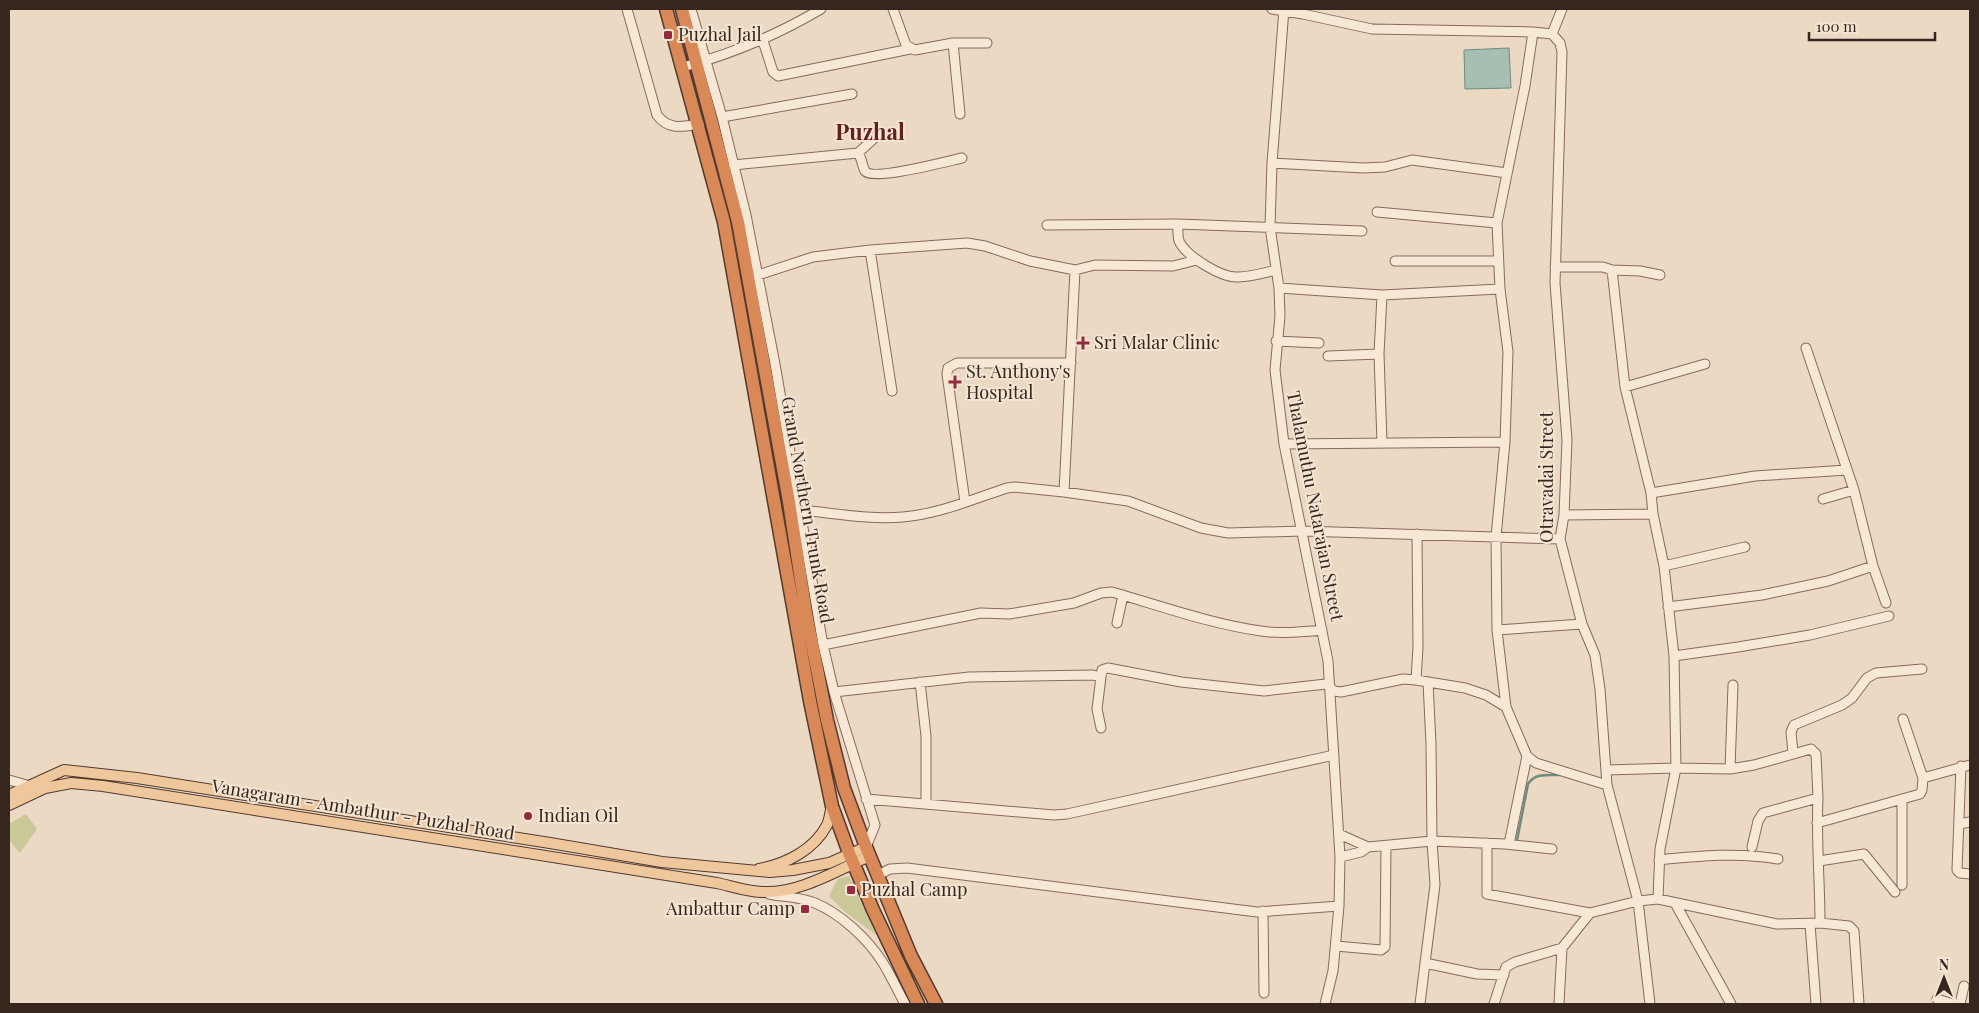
<svg xmlns="http://www.w3.org/2000/svg" width="1979" height="1013" font-family="'Playfair Display',serif">
<style>
.green{fill:#cac798}
.water{fill:#a5bfb3;stroke:#6c8d7f}
.lines{fill:none;stroke-linecap:round;stroke-linejoin:round}
.stream{stroke:#6c8d7f;stroke-width:2.5}
.minor-casing{stroke:#866a5b;stroke-width:11}
.major-casing{stroke:#533a2f;stroke-width:12}
.highway-casing{stroke:#533a2f;stroke-width:15}
.minor{stroke:#f7e8d6;stroke-width:9}
.major{stroke:#eec79c;stroke-width:10}
.highway{stroke:#d88957;stroke-width:12}
.poi-dot{fill:#922d3f;stroke:#f4e4d2;stroke-width:2}
.labels{text-anchor:middle;stroke-width:4;stroke-linejoin:round;paint-order:stroke}
.poi-label{font-size:18px;fill:#36261e;stroke:#f4e4d2;text-anchor:start}
.street-label{font-size:18px;fill:#36261e;stroke:#f4e4d2}
.district-label{font-size:22px;font-weight:bold;fill:#61221f;stroke:#f4e4d2}
</style>
<rect width="100%" height="100%" fill="#ecd9c3"/>
<path class="green" d="M 26,814 L 37,829 L 20,853 L 9,840 L 9,824 Z
M 849,876 L 876,935 L 844,911 L 829,896 L 838,879 Z"/>
<path class="water" d="M 1509,48 L 1511,88 L 1465,89 L 1464,50 Z"/>
<g class="lines">
<path class="stream" d="M 1517,840 L 1528,784 C 1535,773 1547,775 1559,775"/>
<defs>
<path id="minor" d="M 627,9 L 657,115 C 668,130 682,127 699,124
M 691,9 L 722,117 L 746,215 L 775,364 L 823,645 L 834,692 L 875,825 L 866,847
M 893,9 L 906,45 L 915,50 L 953,43 L 987,43
M 1272,9 L 1303,14 L 1372,29 L 1533,32 L 1552,34 L 1562,9
M 1533,32 L 1525,86 L 1497,223 L 1500,289 L 1508,352 L 1505,442 L 1496,537 L 1497,630 L 1582,624
M 1552,34 L 1560,43 L 1562,52 L 1555,283 L 1567,440 L 1564,515 L 1560,539 L 1582,624 L 1595,655 L 1600,689 L 1607,785 L 1638,901 L 1650,1004
M 763,41 L 773,72 L 778,76 L 910,49
M 953,43 L 960,114
M 683,67 C 732,54 777,35 821,9
M 722,117 L 852,94
M 858,153 L 881,132
M 1272,163 L 1363,168 L 1385,167 L 1412,160 L 1507,173
M 733,165 L 858,153 C 862,158 862,166 865,171 C 873,181 948,161 962,158
M 1377,212 L 1497,223
M 1178,224 C 1178,230 1177,238 1180,243 C 1189,258 1222,278 1238,277 C 1251,277 1264,273 1276,270
M 1047,225 L 1178,224 L 1362,231
M 870,250 L 892,391
M 1395,261 L 1498,261
M 1555,267 L 1603,267 L 1612,270 L 1625,387 L 1651,493 L 1653,514
M 1612,270 L 1640,271 L 1660,275
M 758,275 L 813,257 L 870,250 L 967,243 L 985,246 L 1030,261 L 1075,270 L 1095,265 L 1173,266 L 1197,260
M 1279,288 L 1382,295 L 1500,289
M 1382,295 L 1379,354 L 1382,443
M 1276,341 L 1319,343
M 1806,348 L 1854,490 L 1873,566
M 1328,356 L 1379,354
M 1625,387 L 1705,364
M 1284,444 L 1505,442
M 1064,492 L 1075,270
M 1651,493 L 1755,476 L 1847,470
M 1823,499 L 1854,490
M 965,502 L 947,374 L 948,368 L 957,363 L 1071,363
M 800,510 C 834,513 869,520 903,517 C 939,514 973,499 1007,488 L 1015,487 L 1064,492 L 1128,501 L 1201,528 L 1228,533 L 1303,531 L 1560,539
M 1564,515 L 1653,514 L 1664,566 L 1674,656 L 1738,647 L 1810,635 L 1889,616
M 1417,534 L 1418,647 L 1416,680 L 1465,688 L 1486,695 L 1506,707 L 1497,630
M 1664,566 L 1745,547
M 1668,607 L 1762,595 L 1828,581 L 1873,566 L 1886,603
M 1117,623 L 1123,595
M 823,645 L 981,613 L 1009,614 L 1074,603 L 1101,593 L 1112,592 C 1161,606 1211,624 1261,631 C 1281,634 1302,632 1322,630
M 1674,656 L 1676,768 L 1730,769 L 1754,765 L 1811,749 L 1816,754 L 1818,798
M 1101,677 L 1102,670 L 1108,668 L 1181,682 L 1264,691 L 1326,684 L 1334,691 L 1341,692 L 1403,679 L 1416,680
M 920,682 L 926,736 L 926,804
M 1428,682 L 1431,744 L 1432,841 L 1435,885 L 1425,963 L 1477,974 L 1504,975
M 834,692 L 969,677 L 1093,675 L 1101,677 L 1097,709 L 1101,728
M 1506,707 L 1527,756 L 1536,763 L 1607,785
M 1903,719 L 1923,778
M 1793,753 L 1791,732 L 1794,725 L 1842,705 L 1852,698 L 1867,678 L 1876,673 L 1922,669
M 1961,766 L 1957,870 L 1960,873 L 1970,874
M 1730,769 L 1733,685
M 1606,770 L 1676,768 L 1660,849 L 1658,899
M 9,780 L 30,786
M 866,799 L 1054,815 L 1067,814 L 1334,755
M 1902,799 L 1902,885
M 1817,823 L 1920,794 L 1922,790 L 1923,778 L 1970,765
M 1959,824 L 1970,822
M 1339,834 L 1368,847 L 1432,841 L 1505,844 L 1552,849
M 1487,843 L 1487,894 L 1590,913
M 1509,844 L 1527,756
M 1340,857 L 1361,852 L 1368,847
M 1659,860 C 1699,856 1738,852 1778,859
M 1819,861 L 1864,854 L 1895,892
M 878,875 L 890,869 L 907,868 L 1257,912 L 1339,906 L 1340,857 L 1328,661 L 1284,444 L 1275,370 L 1280,316 L 1279,288 L 1270,227 L 1272,163 L 1284,9
M 769,894 C 784,897 801,897 815,903 C 841,914 868,939 883,963 C 891,976 898,991 905,1004
M 1675,903 L 1731,1004
M 1263,911 L 1264,993
M 1820,923 L 1849,926 L 1854,931 L 1859,1004
M 1810,924 L 1816,1004
M 1336,946 L 1381,950 L 1385,947 L 1386,846
M 1937,999 L 1953,1004
M 1325,1004 L 1333,971 L 1339,906
M 1420,1004 L 1425,963
M 1494,1004 L 1506,967 L 1515,962 L 1562,948 L 1590,913 L 1638,901 L 1658,899 L 1777,924 L 1820,923 C 1820,882 1816,840 1818,798 L 1763,813 L 1758,821 L 1752,847
M 1559,1004 L 1562,948
M 1960,1004 L 1964,986"/>
<path id="major" d="M 9,795 L 64,770 L 137,778 L 550,843 L 662,862 L 770,872 L 793,870 L 829,863 L 866,847
M 9,805 L 45,788 L 71,783 L 103,786 L 717,883 C 731,886 748,892 763,892 C 799,894 837,870 870,856
M 759,869 C 786,864 814,850 827,825 C 830,819 830,812 832,806"/>
<path id="highway" d="M 666,9 L 724,222 L 810,701 L 832,806 L 849,853 L 873,910 L 918,1004
M 682,9 L 738,222 L 789,502 L 806,613 L 827,720 L 844,788 L 866,847 L 911,956 L 936,1004"/>
</defs>
<use href="#minor" class="minor-casing"/>
<use href="#major" class="major-casing"/>
<use href="#highway" class="highway-casing"/>
<use href="#minor" class="minor"/>
<use href="#major" class="major"/>
<use href="#highway" class="highway"/>
</g>
<g class="poi-dot">
<rect x="663" y="30" width="10" height="10" rx="2.5"/>
<path d="M1080.5 335.5h5v5h5v5h-5v5h-5v-5h-5v-5h5z"/>
<path d="M952.5 374.5h5v5h5v5h-5v5h-5v-5h-5v-5h5z"/>
<circle cx="528" cy="816" r="5"/>
<rect x="846" y="885" width="10" height="10" rx="2.5"/>
<rect x="800" y="904" width="10" height="10" rx="2.5"/>
</g>
<g class="labels">
<g class="poi-label">
<text x="678" y="41">Puzhal Jail</text>
<text x="1094" y="349">Sri Malar Clinic</text>
<text x="966" y="378">St. Anthony's<tspan x="966" dy="21">Hospital</tspan></text>
<text x="538" y="822">Indian Oil</text>
<text x="861" y="896">Puzhal Camp</text>
<text x="795" y="915" text-anchor="end">Ambattur Camp</text>
</g>
<g class="street-label">
<text transform="translate(1547 477) rotate(-90)" y="6">Otravadai Street</text>
<text transform="translate(1315 506) rotate(79)" y="6">Thalamuthu Natarajan Street</text>
<text transform="translate(807 510) rotate(80)" y="6">Grand Northern Trunk Road</text>
<text transform="translate(363 810) rotate(9)" y="6">Vanagaram - Ambathur - Puzhal Road</text>
</g>
<g class="district-label">
<text x="870" y="140">Puzhal</text>
</g>
</g>
<rect width="1979" height="1013" fill="none" stroke="#36261e" stroke-width="20"/>
<g transform="translate(1944 978)" stroke="#f4e4d2" stroke-width="4" paint-order="stroke">
<path d="M0-4L9 19L0 12L-9 19Z" fill="#36261e"/>
<text y="-8" font-size="14" font-weight="bold" text-anchor="middle" fill="#36261e">N</text>
</g>
<path d="M1809 32v8h126v-8" fill="none" stroke="#36261e" stroke-width="2.5"/>
<text x="1816" y="32" font-size="15" fill="#36261e" stroke="#f4e4d2" stroke-width="4" paint-order="stroke">100 m</text>
</svg>
